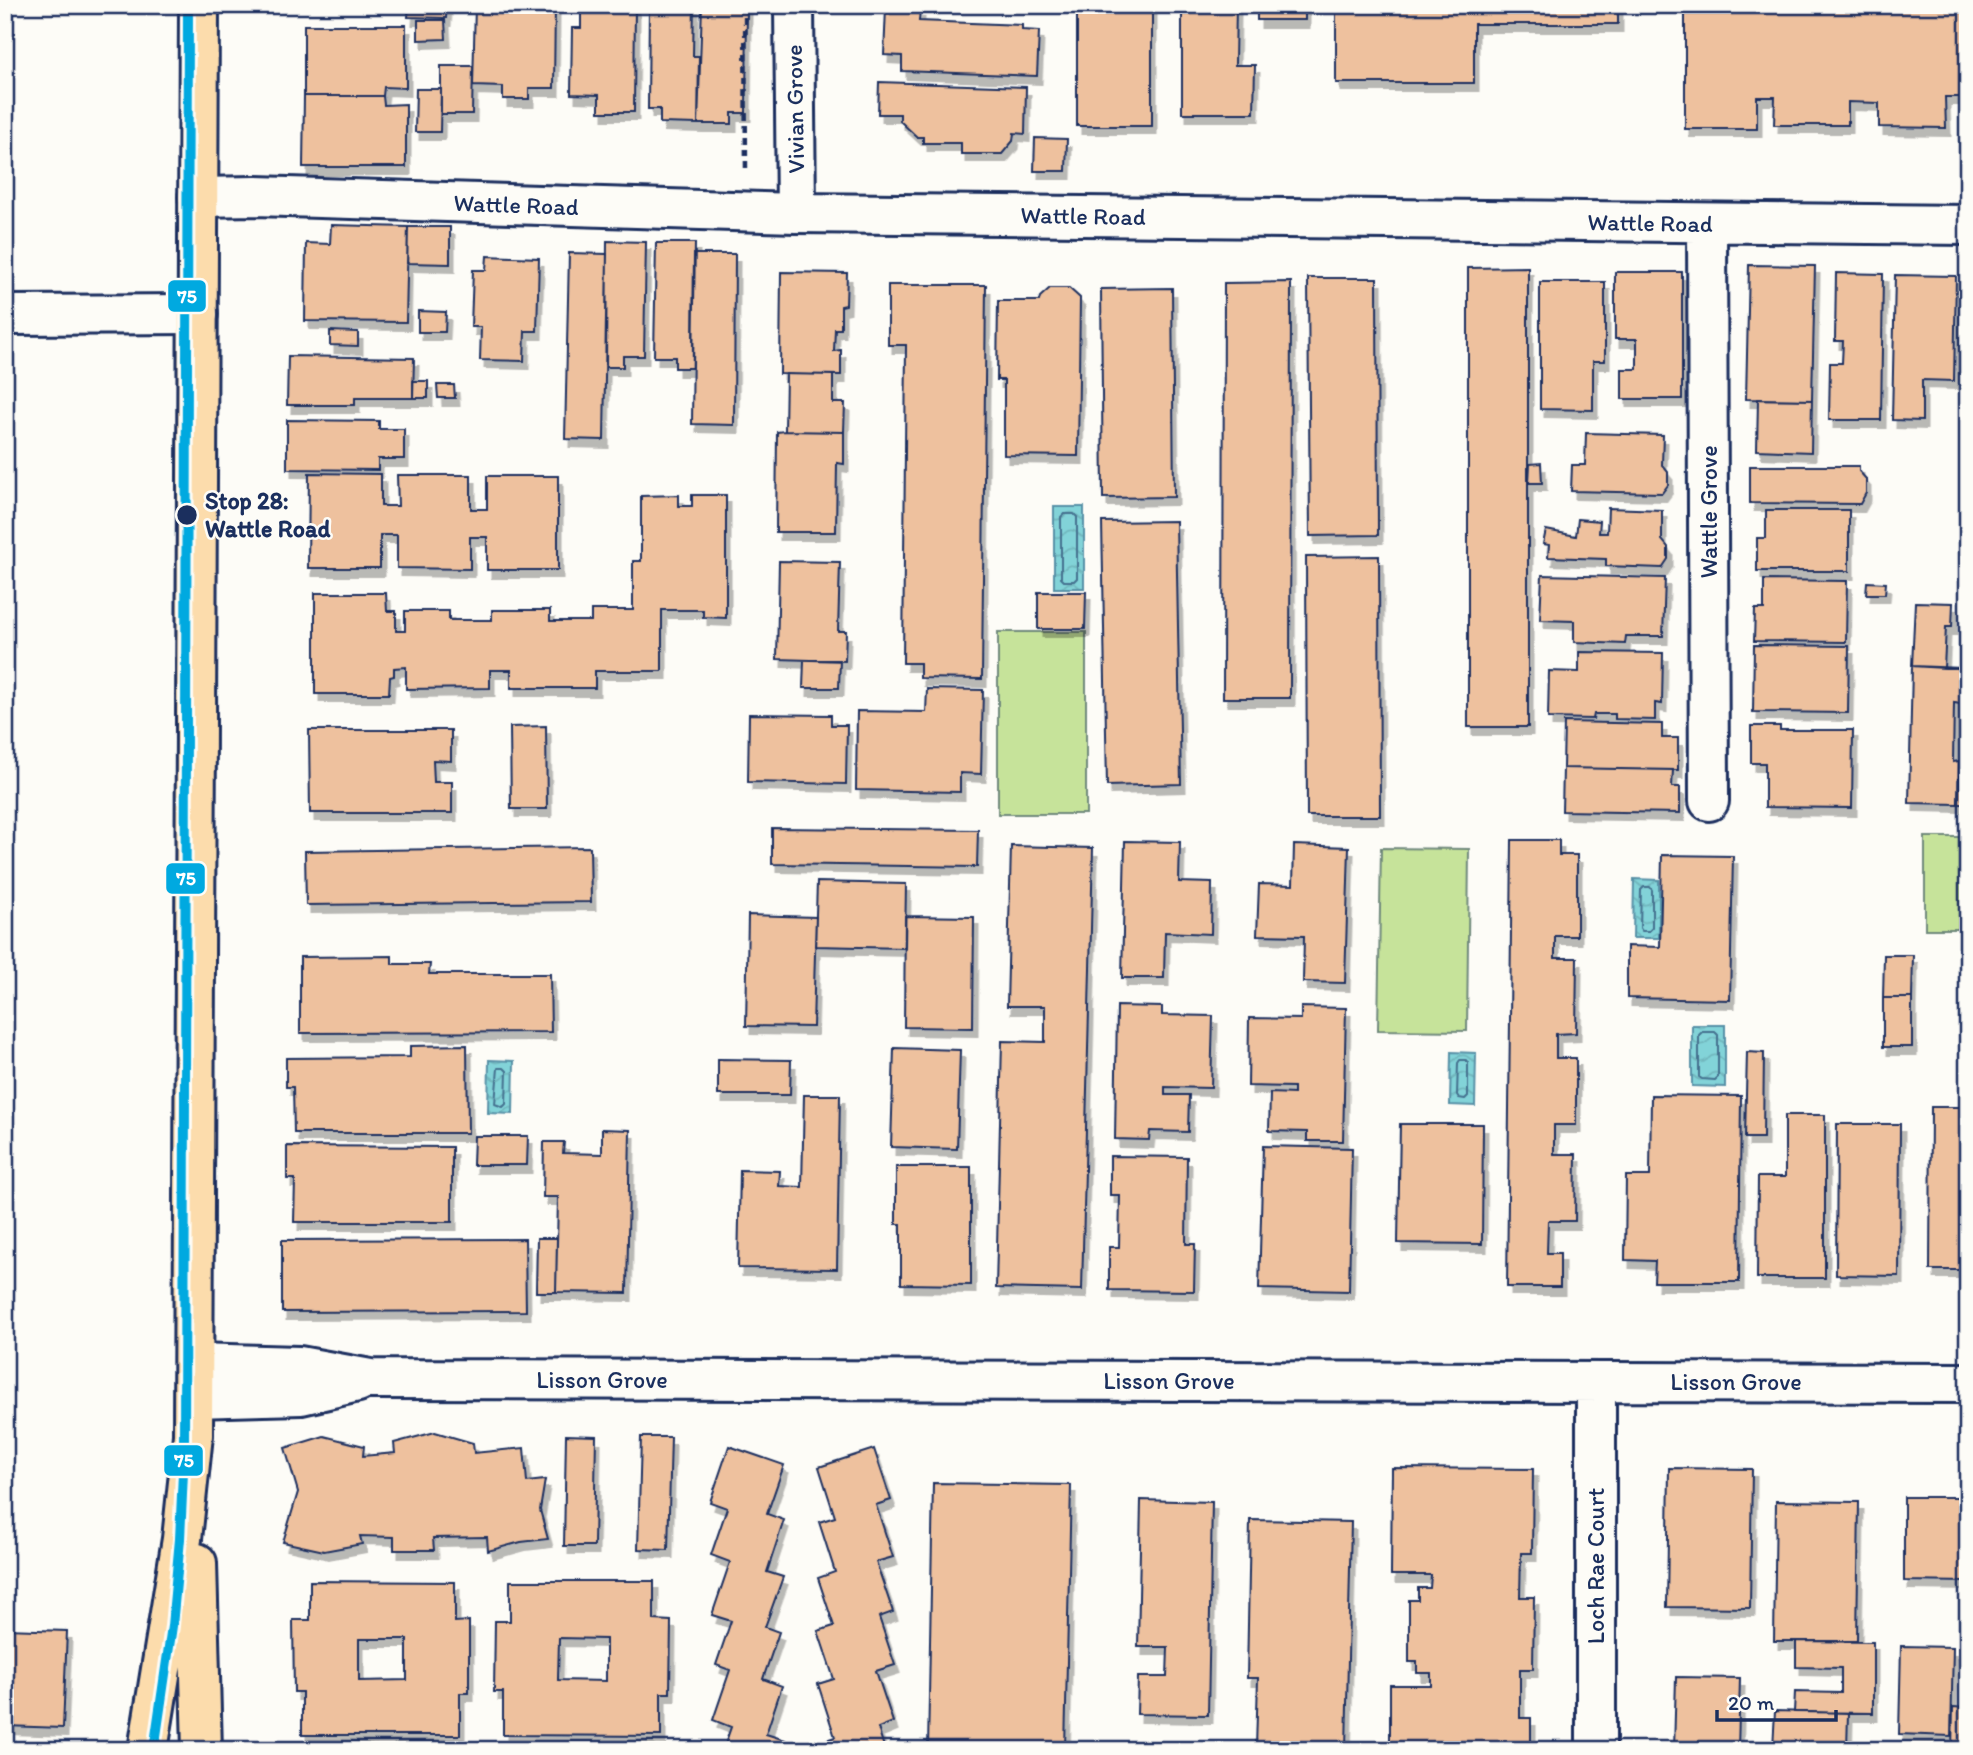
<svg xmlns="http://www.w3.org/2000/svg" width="1973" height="1755" font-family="Itim,sans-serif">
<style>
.grass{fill:#c6e39a;stroke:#70897c;stroke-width:2}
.water{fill:url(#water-waves);stroke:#5991a7;stroke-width:2}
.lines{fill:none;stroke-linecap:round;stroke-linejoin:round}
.shore{stroke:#44718f;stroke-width:2}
.building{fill:#eec19e;stroke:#1b2f5e;stroke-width:2;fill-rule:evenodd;filter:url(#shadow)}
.minor-casing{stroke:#1b2f5e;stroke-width:44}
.major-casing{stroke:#1b2f5e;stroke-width:44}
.path{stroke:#1b2f5e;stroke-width:4.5;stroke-dasharray:7 5;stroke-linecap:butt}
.minor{stroke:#fdfcf7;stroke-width:38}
.major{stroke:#fcdcac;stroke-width:38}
.tram-1-casing{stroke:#fdfcf7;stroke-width:16}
.tram-1{stroke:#00a9e0;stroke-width:10}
.stop-dot{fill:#1b2f5e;stroke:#fdfcf7;stroke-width:2.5}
.labels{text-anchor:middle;stroke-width:5;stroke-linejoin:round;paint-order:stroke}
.street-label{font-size:24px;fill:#1b2f5e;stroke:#fdfcf7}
.stop-label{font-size:24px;font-weight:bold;fill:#1b2f5e;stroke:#fdfcf7;text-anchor:start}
.line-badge{stroke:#fdfcf7;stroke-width:2.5}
.badge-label{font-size:19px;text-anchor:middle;font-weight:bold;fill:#fff}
</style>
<defs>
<pattern id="water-waves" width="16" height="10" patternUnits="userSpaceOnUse" patternTransform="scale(1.75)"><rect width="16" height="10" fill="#82d3d8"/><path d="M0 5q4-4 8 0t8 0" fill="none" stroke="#70b5bc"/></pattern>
<filter id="shadow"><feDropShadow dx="4.5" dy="8" stdDeviation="0" flood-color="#0004"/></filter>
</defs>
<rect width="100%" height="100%" fill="#fdfcf7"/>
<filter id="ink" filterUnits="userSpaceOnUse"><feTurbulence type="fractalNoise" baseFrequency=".0143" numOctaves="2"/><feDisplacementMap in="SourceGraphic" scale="14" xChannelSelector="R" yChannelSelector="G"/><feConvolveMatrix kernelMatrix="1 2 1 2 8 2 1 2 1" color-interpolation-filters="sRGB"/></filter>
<g filter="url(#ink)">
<path class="grass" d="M 998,632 L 1086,632 L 1086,814 L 998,814 Z
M 1925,837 L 1968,837 L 1968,929 L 1925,929 Z
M 1381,848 L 1469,849 L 1467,1031 L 1378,1030 Z"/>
<path class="water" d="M 1054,507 L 1084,507 L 1084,588 L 1054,588 Z
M 1634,879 L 1659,880 L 1659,938 L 1633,938 Z
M 1692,1025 L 1725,1025 L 1725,1087 L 1692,1086 Z
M 1451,1052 L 1476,1053 L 1475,1106 L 1450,1105 Z
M 489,1060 L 514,1061 L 513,1114 L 488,1113 Z"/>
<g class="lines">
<path class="shore" d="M 1064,514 L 1074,514 L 1077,517 L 1077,578 L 1074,581 L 1064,581 L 1061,578 L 1061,517 Z
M 1644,887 L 1650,887 L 1652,890 L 1652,928 L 1649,931 L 1642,931 L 1640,928 L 1641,890 Z
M 1702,1032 L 1715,1032 L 1718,1035 L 1718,1077 L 1715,1080 L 1702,1079 L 1699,1077 L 1699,1035 Z
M 1460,1060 L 1466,1060 L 1468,1063 L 1468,1096 L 1465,1099 L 1459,1098 L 1457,1095 L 1458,1063 Z
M 498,1068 L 504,1068 L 507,1071 L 506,1104 L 503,1107 L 495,1104 Z"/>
</g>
<path class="building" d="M 409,5 L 447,5 L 446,18 L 408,17 Z
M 475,5 L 555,5 L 554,88 L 529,88 L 529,99 L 503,99 L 503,87 L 473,86 Z
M 581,5 L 635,5 L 634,112 L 599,112 L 599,95 L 571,94 L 572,28 L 581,28 Z
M 649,5 L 694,5 L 693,56 L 699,56 L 698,124 L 660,123 L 660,109 L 648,109 Z
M 702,5 L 747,5 L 746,113 L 732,113 L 732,124 L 698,124 Z
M 1077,5 L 1152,5 L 1152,126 L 1077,126 Z
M 1182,5 L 1236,5 L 1235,65 L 1255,65 L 1254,113 L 1182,113 Z
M 1257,5 L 1305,5 L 1305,20 L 1257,20 Z
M 1336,5 L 1618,5 L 1618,24 L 1474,24 L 1474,83 L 1336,83 Z
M 1685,5 L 1968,5 L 1968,130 L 1964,130 L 1964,97 L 1945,97 L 1946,128 L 1879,127 L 1879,103 L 1848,102 L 1848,125 L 1774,125 L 1775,97 L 1757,97 L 1757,129 L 1685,129 Z
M 886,8 L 920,10 L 919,21 L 1022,25 L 1022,30 L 1039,31 L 1037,76 L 902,71 L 902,56 L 884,55 Z
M 418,20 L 445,20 L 446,39 L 418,40 Z
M 304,25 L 406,25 L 406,88 L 384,87 L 383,96 L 304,96 Z
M 441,66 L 473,66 L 472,114 L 441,114 Z
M 879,82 L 1026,87 L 1025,134 L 1014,133 L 1013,141 L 1002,154 L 961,154 L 961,143 L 923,143 L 923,137 L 917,137 L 900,121 L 900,114 L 878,114 Z
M 416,89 L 441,89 L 440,132 L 415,132 Z
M 304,96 L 383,96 L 384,105 L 406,104 L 406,167 L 303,167 Z
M 1035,138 L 1067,139 L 1066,171 L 1034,171 Z
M 331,225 L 408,227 L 406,322 L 305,321 L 306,243 L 330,244 Z
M 408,227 L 450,227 L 450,264 L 407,263 Z
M 607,241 L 646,242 L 644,356 L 623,356 L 623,367 L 606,367 Z
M 656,243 L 695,243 L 693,368 L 675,368 L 675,357 L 654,357 Z
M 569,253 L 607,254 L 604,440 L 565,439 Z
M 694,254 L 735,254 L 734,425 L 692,424 Z
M 487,256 L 539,258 L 537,331 L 525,331 L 524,361 L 480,360 L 481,327 L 471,327 L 473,270 L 486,270 Z
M 1749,265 L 1815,266 L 1812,400 L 1746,399 Z
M 1528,267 L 1528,727 L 1468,727 L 1468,268 Z
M 781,272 L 847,273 L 846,305 L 841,306 L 841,329 L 835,329 L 834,351 L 841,350 L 841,375 L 780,374 Z
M 1615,272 L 1682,272 L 1682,399 L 1622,399 L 1622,369 L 1637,369 L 1637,339 L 1615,339 Z
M 1836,273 L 1883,274 L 1881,420 L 1829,420 L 1830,363 L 1842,363 L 1843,341 L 1835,341 Z
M 1895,275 L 1956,276 L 1954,381 L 1922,380 L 1922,421 L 1892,420 Z
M 1308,278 L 1377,278 L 1378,535 L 1310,536 Z
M 1291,282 L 1290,698 L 1223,698 L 1224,283 Z
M 1540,282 L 1605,282 L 1605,361 L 1593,361 L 1593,410 L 1540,409 Z
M 888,285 L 986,285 L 982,679 L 920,678 L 920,663 L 903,663 L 906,345 L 888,345 Z
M 1050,288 L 1069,288 L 1080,298 L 1078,456 L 1004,455 L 1004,380 L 997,380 L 998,301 L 1039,301 L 1040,297 Z
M 1172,288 L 1174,497 L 1103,498 L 1101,289 Z
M 418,311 L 446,312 L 445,332 L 418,332 Z
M 330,331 L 358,332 L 358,346 L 330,345 Z
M 288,356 L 414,358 L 413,398 L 355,398 L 355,405 L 287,405 Z
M 786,374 L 833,375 L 833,403 L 845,403 L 844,432 L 785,431 Z
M 413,381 L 428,381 L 428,398 L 413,398 Z
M 437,385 L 454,385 L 455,398 L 438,398 Z
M 1758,399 L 1812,400 L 1811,452 L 1757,450 Z
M 287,420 L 379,421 L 379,429 L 404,429 L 404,459 L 378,459 L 378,470 L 287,469 Z
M 785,431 L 844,432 L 844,464 L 837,463 L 836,532 L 776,532 L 777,432 Z
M 1586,433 L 1663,435 L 1662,465 L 1668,472 L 1668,485 L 1662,493 L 1571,491 L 1572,465 L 1585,465 Z
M 1541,463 L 1542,483 L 1529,483 L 1530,464 Z
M 1750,466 L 1859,466 L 1859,471 L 1866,479 L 1866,493 L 1860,504 L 1750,503 Z
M 309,473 L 381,474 L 381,506 L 398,506 L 397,475 L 471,475 L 471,509 L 487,509 L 487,476 L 558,476 L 558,570 L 487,570 L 487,537 L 470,537 L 470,569 L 397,568 L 397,535 L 380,535 L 380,568 L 308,568 Z
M 679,495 L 679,506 L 692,506 L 692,495 L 726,495 L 726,618 L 703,617 L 703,610 L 662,610 L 662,671 L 595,671 L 595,688 L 511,688 L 511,670 L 490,670 L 490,688 L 406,689 L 406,667 L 394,668 L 394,676 L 390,677 L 389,694 L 315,694 L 315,593 L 386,593 L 387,611 L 396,611 L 396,631 L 405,631 L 405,611 L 449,611 L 449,620 L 492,620 L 492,610 L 550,610 L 550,621 L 591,621 L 591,610 L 633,610 L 633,561 L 641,561 L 641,496 Z
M 1608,508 L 1662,510 L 1662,540 L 1668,547 L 1668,559 L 1662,568 L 1606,566 L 1606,559 L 1548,557 L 1549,545 L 1543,544 L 1546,530 L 1576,536 L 1578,519 L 1600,521 L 1599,533 L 1607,533 Z
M 1766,510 L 1849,510 L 1849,571 L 1757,571 L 1757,538 L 1766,538 Z
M 1176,521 L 1181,784 L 1107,786 L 1102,522 Z
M 1379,556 L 1380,816 L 1307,816 L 1306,557 Z
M 779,561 L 840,562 L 838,631 L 846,631 L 845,661 L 777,659 Z
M 1542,575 L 1665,578 L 1663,636 L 1626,636 L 1625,644 L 1574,642 L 1574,621 L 1540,620 Z
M 1764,580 L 1847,581 L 1846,642 L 1754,641 L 1755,609 L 1764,609 Z
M 1867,582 L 1886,583 L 1885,594 L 1866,594 Z
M 1038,592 L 1086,592 L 1085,629 L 1038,629 Z
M 1915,602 L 1953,603 L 1952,627 L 1946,627 L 1944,668 L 1912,666 Z
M 1754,645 L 1849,646 L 1848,713 L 1753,712 Z
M 1579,652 L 1663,653 L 1662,704 L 1655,703 L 1655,720 L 1615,719 L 1615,714 L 1594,714 L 1593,719 L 1548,718 L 1549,671 L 1579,672 Z
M 804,660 L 840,660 L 839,688 L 803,688 Z
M 1912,666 L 1962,668 L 1961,704 L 1954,703 L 1953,762 L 1959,761 L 1958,804 L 1909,803 Z
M 927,689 L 983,690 L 981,774 L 960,773 L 960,792 L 856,790 L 857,711 L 926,712 Z
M 749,714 L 831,715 L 831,725 L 847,725 L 846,784 L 748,782 Z
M 1564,722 L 1662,724 L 1662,738 L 1678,738 L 1678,770 L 1563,768 Z
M 546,726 L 547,809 L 511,809 L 510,727 Z
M 1751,726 L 1780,726 L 1780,730 L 1853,730 L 1852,808 L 1765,807 L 1765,763 L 1751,763 Z
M 309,730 L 451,730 L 451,761 L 433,760 L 434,782 L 452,782 L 452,813 L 310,813 Z
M 1563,768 L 1673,770 L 1672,787 L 1680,787 L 1680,813 L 1562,811 Z
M 1959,776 L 1968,776 L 1968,804 L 1958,804 Z
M 772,828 L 978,830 L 977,867 L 772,864 Z
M 1512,840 L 1559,840 L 1559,855 L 1577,855 L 1577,936 L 1555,936 L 1555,958 L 1577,958 L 1576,1033 L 1556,1034 L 1556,1058 L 1576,1058 L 1576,1125 L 1554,1125 L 1554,1154 L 1576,1154 L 1575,1221 L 1548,1221 L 1547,1253 L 1560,1253 L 1560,1287 L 1507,1287 Z
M 1125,841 L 1180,842 L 1179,882 L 1212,883 L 1211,934 L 1165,932 L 1164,978 L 1122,978 Z
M 1294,845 L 1349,847 L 1345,983 L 1303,982 L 1304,936 L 1257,935 L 1259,884 L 1293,885 Z
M 1011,846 L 1093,848 L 1082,1290 L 996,1288 L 1002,1041 L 1045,1042 L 1045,1006 L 1007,1006 Z
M 590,847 L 591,902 L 306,905 L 305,851 Z
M 1662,855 L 1733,856 L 1730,1000 L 1627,998 L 1627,946 L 1660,947 Z
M 817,882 L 906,884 L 905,948 L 815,946 Z
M 748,915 L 816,917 L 813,1027 L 746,1026 Z
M 905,916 L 974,917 L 973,1028 L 904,1027 Z
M 1884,955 L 1913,955 L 1912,998 L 1883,998 Z
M 392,956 L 392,964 L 430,964 L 429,974 L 550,974 L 551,1032 L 300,1033 L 300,957 Z
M 1883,998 L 1912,998 L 1912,1047 L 1883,1047 Z
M 1117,1006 L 1162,1007 L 1162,1015 L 1213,1016 L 1211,1088 L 1165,1087 L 1165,1095 L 1189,1095 L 1188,1132 L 1150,1131 L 1149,1140 L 1115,1139 Z
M 1301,1007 L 1346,1008 L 1343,1141 L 1307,1141 L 1307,1132 L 1269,1131 L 1270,1093 L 1294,1094 L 1294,1087 L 1248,1086 L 1249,1018 L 1301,1019 Z
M 467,1045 L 468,1133 L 294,1133 L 293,1087 L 286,1087 L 286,1058 L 410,1057 L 410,1046 Z
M 894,1048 L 960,1050 L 957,1149 L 891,1147 Z
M 1747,1052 L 1764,1053 L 1763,1138 L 1745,1138 Z
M 718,1059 L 791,1060 L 790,1095 L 718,1095 Z
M 804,1095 L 840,1095 L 837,1269 L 738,1268 L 740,1170 L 780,1171 L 779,1186 L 802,1187 Z
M 1651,1095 L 1741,1096 L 1739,1282 L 1654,1282 L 1655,1261 L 1625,1260 L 1626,1176 L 1650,1176 Z
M 1931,1107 L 1968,1107 L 1968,1270 L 1930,1270 Z
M 1785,1115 L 1825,1115 L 1825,1278 L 1757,1278 L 1758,1177 L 1785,1177 Z
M 1400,1124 L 1483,1124 L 1482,1244 L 1398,1243 Z
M 1837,1124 L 1900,1124 L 1899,1276 L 1836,1275 Z
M 602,1129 L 630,1130 L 627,1293 L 556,1292 L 558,1197 L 543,1197 L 544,1142 L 564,1142 L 563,1153 L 602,1154 Z
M 474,1136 L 528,1136 L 527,1165 L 473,1165 Z
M 287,1146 L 452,1147 L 452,1222 L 294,1222 L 295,1179 L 287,1179 Z
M 1263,1146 L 1352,1148 L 1349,1291 L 1259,1289 Z
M 1110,1156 L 1187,1157 L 1186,1244 L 1195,1244 L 1194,1291 L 1109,1290 L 1109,1247 L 1119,1247 L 1120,1195 L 1110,1195 Z
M 896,1167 L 971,1167 L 971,1285 L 901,1284 L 901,1224 L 896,1224 Z
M 537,1238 L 557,1238 L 556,1292 L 536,1292 Z
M 525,1239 L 526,1311 L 282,1312 L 282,1240 Z
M 435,1432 L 473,1443 L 474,1453 L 524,1448 L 527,1482 L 545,1480 L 540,1510 L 548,1539 L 521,1542 L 488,1551 L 487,1537 L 433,1538 L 434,1550 L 394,1550 L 394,1537 L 360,1536 L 362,1544 L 324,1551 L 283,1542 L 298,1492 L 285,1448 L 324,1436 L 364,1446 L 363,1456 L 395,1453 L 394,1443 Z
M 566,1435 L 596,1436 L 594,1546 L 564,1546 Z
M 641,1437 L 671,1437 L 668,1550 L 638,1549 Z
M 729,1446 L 784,1465 L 767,1514 L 784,1520 L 767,1572 L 783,1577 L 765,1627 L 779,1632 L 763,1679 L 782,1686 L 766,1734 L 785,1740 L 782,1750 L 723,1750 L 731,1727 L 713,1720 L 730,1670 L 716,1665 L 731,1621 L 712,1615 L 730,1562 L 711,1555 L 727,1508 L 710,1502 Z
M 874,1449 L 891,1500 L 876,1505 L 893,1557 L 876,1562 L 893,1612 L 879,1617 L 895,1665 L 876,1671 L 893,1722 L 878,1728 L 885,1750 L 822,1750 L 820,1742 L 835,1737 L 818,1684 L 834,1679 L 818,1631 L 834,1626 L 818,1578 L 835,1572 L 819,1522 L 835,1517 L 819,1467 Z
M 1392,1468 L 1533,1469 L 1532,1553 L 1521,1553 L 1520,1597 L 1534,1597 L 1533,1669 L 1520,1669 L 1520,1718 L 1531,1718 L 1531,1750 L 1390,1750 L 1390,1685 L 1431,1685 L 1431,1673 L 1417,1673 L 1417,1662 L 1409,1662 L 1409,1600 L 1418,1600 L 1418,1588 L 1430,1588 L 1431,1575 L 1391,1575 Z
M 1669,1468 L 1752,1469 L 1750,1608 L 1667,1607 Z
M 933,1483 L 1071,1485 L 1065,1750 L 928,1750 Z
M 1904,1497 L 1968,1497 L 1968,1582 L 1904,1581 Z
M 1141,1500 L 1212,1502 L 1208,1715 L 1137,1714 L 1138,1677 L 1167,1677 L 1168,1647 L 1138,1647 Z
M 1776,1501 L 1859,1502 L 1857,1641 L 1774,1641 Z
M 1250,1520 L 1351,1522 L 1346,1750 L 1256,1748 L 1258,1678 L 1247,1678 Z
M 310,1581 L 455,1582 L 455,1622 L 469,1621 L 469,1693 L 460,1693 L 460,1735 L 302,1735 L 302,1692 L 294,1692 L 293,1620 L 310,1620 ZM 359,1639 L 407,1639 L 407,1680 L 359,1681 Z
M 510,1581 L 654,1581 L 654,1620 L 671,1621 L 670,1693 L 661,1693 L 661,1736 L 503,1735 L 503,1692 L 494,1692 L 495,1621 L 510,1621 ZM 559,1638 L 606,1639 L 606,1681 L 558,1680 Z
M 5,1629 L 67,1631 L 63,1728 L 5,1726 Z
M 1796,1641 L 1873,1642 L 1873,1713 L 1794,1712 L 1795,1692 L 1841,1693 L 1841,1668 L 1796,1667 Z
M 1901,1646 L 1953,1647 L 1951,1736 L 1899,1734 Z
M 1676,1677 L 1740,1678 L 1738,1750 L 1674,1750 Z
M 1953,1707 L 1968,1708 L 1968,1750 L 1952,1750 Z
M 1775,1711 L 1848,1713 L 1847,1750 L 1773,1749 Z"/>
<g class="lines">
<defs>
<path id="minor" d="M 794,5 L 796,213
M 198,197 L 256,196 L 796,213 L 1968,225
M 1707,223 L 1709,801
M 5,315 L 198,314
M 195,1363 L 299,1366 L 370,1379 L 1968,1383
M 194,1398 L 301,1395 L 358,1382
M 1596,1750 L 1596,1382"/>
<path id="major" d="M 197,1563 L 202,1750
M 148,1750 L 182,1539 L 193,1435 L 199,5"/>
</defs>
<use href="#minor" class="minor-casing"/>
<use href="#major" class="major-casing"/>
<path class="path" d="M 745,5 L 746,173"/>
<use href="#minor" class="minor"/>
<use href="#major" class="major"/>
<defs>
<path id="tram-1" d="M 154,1750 L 172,1626 L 180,1539 L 184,1450 L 188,5"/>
</defs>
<use href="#tram-1" class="tram-1-casing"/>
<use href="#tram-1" class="tram-1"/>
</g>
</g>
<circle class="stop-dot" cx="187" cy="515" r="11"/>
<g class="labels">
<g class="street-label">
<text transform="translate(795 109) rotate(-91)" y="8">Vivian Grove</text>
<text transform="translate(516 205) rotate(2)" y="8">Wattle Road</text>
<text transform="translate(1083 216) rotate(1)" y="8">Wattle Road</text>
<text transform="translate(1650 223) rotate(1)" y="8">Wattle Road</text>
<text transform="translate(1709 512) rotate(-90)" y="8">Wattle Grove</text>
<text x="602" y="1388">Lisson Grove</text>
<text x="1169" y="1389">Lisson Grove</text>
<text x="1736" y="1390">Lisson Grove</text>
<text transform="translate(1596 1566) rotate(-90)" y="8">Loch Rae Court</text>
</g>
<g class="stop-label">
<text x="205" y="509">Stop 28:<tspan x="205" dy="28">Wattle Road</tspan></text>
</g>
</g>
<g class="line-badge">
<rect x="167" y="279" width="40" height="34" rx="7" fill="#00a9e0"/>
<rect x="165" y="862" width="41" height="33" rx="7" fill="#00a9e0"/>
<rect x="163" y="1444" width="41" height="33" rx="7" fill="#00a9e0"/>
</g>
<g class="badge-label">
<text x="187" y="303">75</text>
<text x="186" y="885">75</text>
<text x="184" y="1467">75</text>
</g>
<rect width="1973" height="1755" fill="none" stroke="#fdfcf7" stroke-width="28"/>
<rect x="14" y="14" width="1945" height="1727" fill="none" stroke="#1b2f5e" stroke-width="2.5" filter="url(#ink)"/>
<path d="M1717 1710v10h119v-10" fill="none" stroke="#1b2f5e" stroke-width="3.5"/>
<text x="1728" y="1710" font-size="21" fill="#1b2f5e" stroke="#fdfcf7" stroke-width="5" paint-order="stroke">20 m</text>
</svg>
